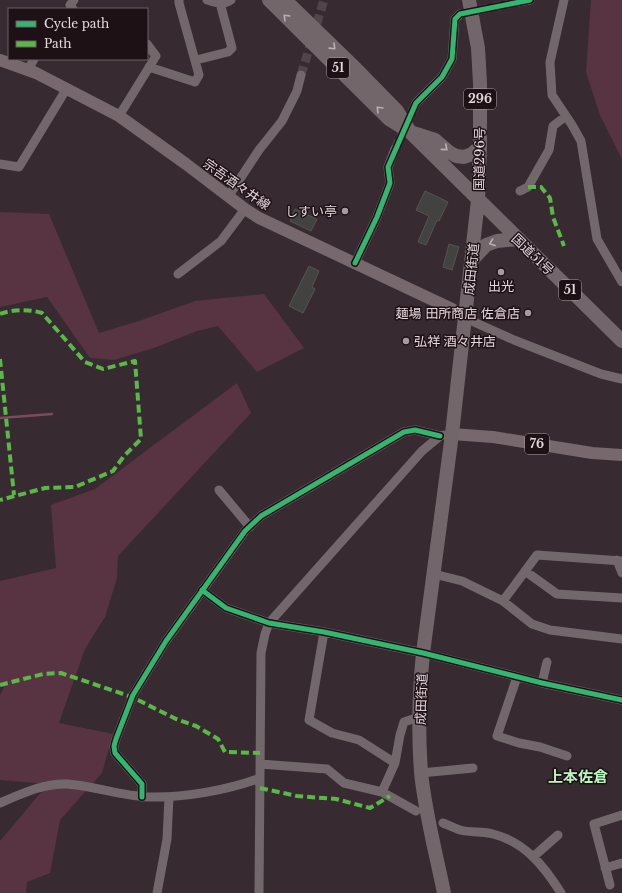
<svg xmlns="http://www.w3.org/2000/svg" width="622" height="893" font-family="'Libre Baskerville','Noto Sans JP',serif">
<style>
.green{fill:#583443}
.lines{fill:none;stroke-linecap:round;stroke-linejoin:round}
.stream{stroke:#7d495f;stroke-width:2.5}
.building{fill:#424340;stroke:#565452}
.minor-tunnel{stroke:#51444a;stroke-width:9;stroke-dasharray:9 4.5;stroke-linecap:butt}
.minor{stroke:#72686c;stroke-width:9}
.major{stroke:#76686d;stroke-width:12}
.highway{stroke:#72666b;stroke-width:14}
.quiet{stroke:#58b947;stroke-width:4;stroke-dasharray:8 4;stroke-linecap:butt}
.cycleway-casing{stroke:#1d1116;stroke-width:8}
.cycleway{stroke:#33b770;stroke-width:5}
.oneway{stroke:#beafb4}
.poi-dot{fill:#a99aa0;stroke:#1d1116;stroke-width:1.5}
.labels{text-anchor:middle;stroke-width:3;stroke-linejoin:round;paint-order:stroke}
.shield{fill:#1d1116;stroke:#aa9ba1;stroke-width:1}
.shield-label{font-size:12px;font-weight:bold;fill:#e7d6dc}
.street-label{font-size:13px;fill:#e7d6dc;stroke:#1d1116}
.poi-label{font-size:13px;fill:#e7d6dc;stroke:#1d1116;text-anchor:end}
.quarter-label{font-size:15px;font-weight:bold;fill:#b8f7be;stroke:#1d1116}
</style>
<rect width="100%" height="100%" fill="#372a30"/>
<path class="green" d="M 591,0 L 622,0 L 622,159 L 600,115 L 586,72 Z
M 0,212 L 49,214 L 99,333 L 139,321 L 195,301 L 264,294 L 304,348 L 257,372 L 218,326 L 197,331 L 154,348 L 114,360 L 90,358 L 47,297 L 0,307 Z
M 237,383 L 251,413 L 118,556 L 117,578 L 105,617 L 85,649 L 59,723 L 113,734 L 102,773 L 60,820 L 50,873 L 27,882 L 26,893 L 0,893 L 0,841 L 48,784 L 0,780 L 0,695 L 4,687 L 0,683 L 0,581 L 56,568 L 51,505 L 95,489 Z"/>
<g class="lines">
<path class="stream" d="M 0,418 L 52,414"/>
</g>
<path class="building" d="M 425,191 L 448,202 L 439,221 L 437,220 L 426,245 L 418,242 L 429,216 L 416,210 Z
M 295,209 L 317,219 L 311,231 L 290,221 Z
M 449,244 L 459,247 L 452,270 L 443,267 Z
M 309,266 L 319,271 L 312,287 L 315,289 L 303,313 L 289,306 Z"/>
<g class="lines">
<path class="minor-tunnel" d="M 466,13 L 518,2
M 301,75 L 324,0
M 395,149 L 416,103"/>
<path class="minor" d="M 207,0 C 215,2 223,6 231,0
M 564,0 L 550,62 L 552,95 L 572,125 L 581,141 L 597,239 L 622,282
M 518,2 L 530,0
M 73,9 L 70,5 L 74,0
M 196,60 L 228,52 L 232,48 L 220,3
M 149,67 L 195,82 L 199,75 L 179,3 L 179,0
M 28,70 L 34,59
M 416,103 L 442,77 L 452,59 L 455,19 L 460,14
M 119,116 L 156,56 L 147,44
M 0,164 L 19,167 L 67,88
M 520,191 L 528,187 L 549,150 L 553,126 L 566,116
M 228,197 L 259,150 L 282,121 L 297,91 L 301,75
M 355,263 L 377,217 L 390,183 L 388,167 L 395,149
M 178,274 L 221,241 L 245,209
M 465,318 L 514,340 L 601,374 L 622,379
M 219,490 L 250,527
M 617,560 L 622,573
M 525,571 L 557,594 L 622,598
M 434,574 L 462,581 L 503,601 L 532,624 L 550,630 L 622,639
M 202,590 L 226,608 L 269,623 L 324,632 L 423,653 L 542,683 L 622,700
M 503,601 L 537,555 L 622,561
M 324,632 L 309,720 L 332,733 L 359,740 L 395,763
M 517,677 L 497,736 L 519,743 L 540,747 L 567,756
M 542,683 L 547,662
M 260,764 L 327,769 L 344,783 L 382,792 L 416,811
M 421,773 L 473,768
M 382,792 L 395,763 L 400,735 L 404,722 L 419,717
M 142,797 L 142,784 L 115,753 L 114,746 L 116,739 L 133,695 L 166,641 L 245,531 L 261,516 L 404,432 L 415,430 L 440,436
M 0,803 C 21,794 44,783 67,784 C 95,786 121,796 149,797 C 183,798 228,790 260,778
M 443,823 C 448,825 454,828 460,830 C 471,833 483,831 493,834 C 525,842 544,866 561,893
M 533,857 L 558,835
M 605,868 L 622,863
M 610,885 L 594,824 L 622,815
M 157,893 L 167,839 L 169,797
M 259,893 L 261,653 L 265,634 L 269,623 L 422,451 L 440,436 L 444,435"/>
<path class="major" d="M 0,60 L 36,73 L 119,116 L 186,164 L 245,209 L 259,218 L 452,309 L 465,318
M 452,434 L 493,437 L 592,453 L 622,455"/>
<path class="highway" d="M 269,0 L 389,119 L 410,132 L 435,140 L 449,152 L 456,156 L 464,157 L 472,154 L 480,147
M 285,0 L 352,65 L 397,111 L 410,132 L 622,341
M 472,260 L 486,245 L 497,241 L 518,239
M 444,893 C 436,853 425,813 421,772 C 418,732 419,693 423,653 L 452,434 L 478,200 L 480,147 L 480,83 L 478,48 L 469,0"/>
<path class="quiet" d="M 528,187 L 541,187 L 550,198 L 553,217 L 564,246
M 0,314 C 13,309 29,309 42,313 L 85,362 L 103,369 L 135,361 L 141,439 L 124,456 L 113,471 L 75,487 L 45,488 L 0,500
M 0,359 L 14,495
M 0,685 L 43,674 L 61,673 L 132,697 L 176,719 L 196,726 L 218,739 L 225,752 L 260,753
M 260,788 L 297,796 L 336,799 L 370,808 L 390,796"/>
<defs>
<path id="cycleway" d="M 355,263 L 377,217 L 390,183 L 388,167 L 416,103 L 442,77 L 452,59 L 455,19 L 460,14 L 530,0
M 202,590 L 226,608 L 269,623 L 324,632 L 423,653 L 542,683 L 622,700
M 142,797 L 142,784 L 115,753 L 114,746 L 116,739 L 133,695 L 166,641 L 245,531 L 261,516 L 404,432 L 415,430 L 440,436"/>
</defs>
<use href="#cycleway" class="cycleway-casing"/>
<use href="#cycleway" class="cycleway"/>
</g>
<defs><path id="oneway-chevron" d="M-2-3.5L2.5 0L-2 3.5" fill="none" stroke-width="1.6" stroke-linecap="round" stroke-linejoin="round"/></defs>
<g class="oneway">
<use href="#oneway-chevron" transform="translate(286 17) rotate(-135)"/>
<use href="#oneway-chevron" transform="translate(333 47) rotate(44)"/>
<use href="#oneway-chevron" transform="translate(379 109) rotate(-135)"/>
<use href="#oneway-chevron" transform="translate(445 148) rotate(40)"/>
<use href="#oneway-chevron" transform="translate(492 243) rotate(160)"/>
</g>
<g class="poi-dot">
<circle cx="345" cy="211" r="4"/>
<circle cx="501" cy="272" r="4"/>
<circle cx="528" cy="313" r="4"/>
<circle cx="406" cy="341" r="4"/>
</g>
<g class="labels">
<g class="shield">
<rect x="327" y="58" width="22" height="20" rx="3"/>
<rect x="464" y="89" width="32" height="20" rx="3"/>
<rect x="559" y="280" width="22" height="20" rx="3"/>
<rect x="525" y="434" width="24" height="20" rx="3"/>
</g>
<g class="shield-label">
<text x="338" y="72">51</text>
<text x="480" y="103">296</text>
<text x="570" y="294">51</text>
<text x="537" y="448">76</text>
</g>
<g class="street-label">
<text transform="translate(479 159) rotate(-89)" y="5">国道296号</text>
<text transform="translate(237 184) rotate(35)" y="5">宗吾酒々井線</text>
<text transform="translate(533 254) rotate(44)" y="5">国道51号</text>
<text transform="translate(471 269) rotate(-84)" y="5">成田街道</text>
<text transform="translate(421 699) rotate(-88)" y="5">成田街道</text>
</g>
<g class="poi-label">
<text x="337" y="216">しすい亭</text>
<text x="501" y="291" text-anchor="middle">出光</text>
<text x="520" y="318">麺場 田所商店 佐倉店</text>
<text x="414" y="346" text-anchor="start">弘祥 酒々井店</text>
</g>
<g class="quarter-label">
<text x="578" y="782">上本佐倉</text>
</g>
</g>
<rect x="8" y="8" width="140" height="52" fill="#1d1116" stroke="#6e6065"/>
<rect x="16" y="21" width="20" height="6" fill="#33b770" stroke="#6e6065"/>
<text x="44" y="28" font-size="12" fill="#e7d6dc">Cycle path</text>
<rect x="16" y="41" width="20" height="6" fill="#58b947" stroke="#6e6065"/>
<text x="44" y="48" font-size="12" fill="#e7d6dc">Path</text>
</svg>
